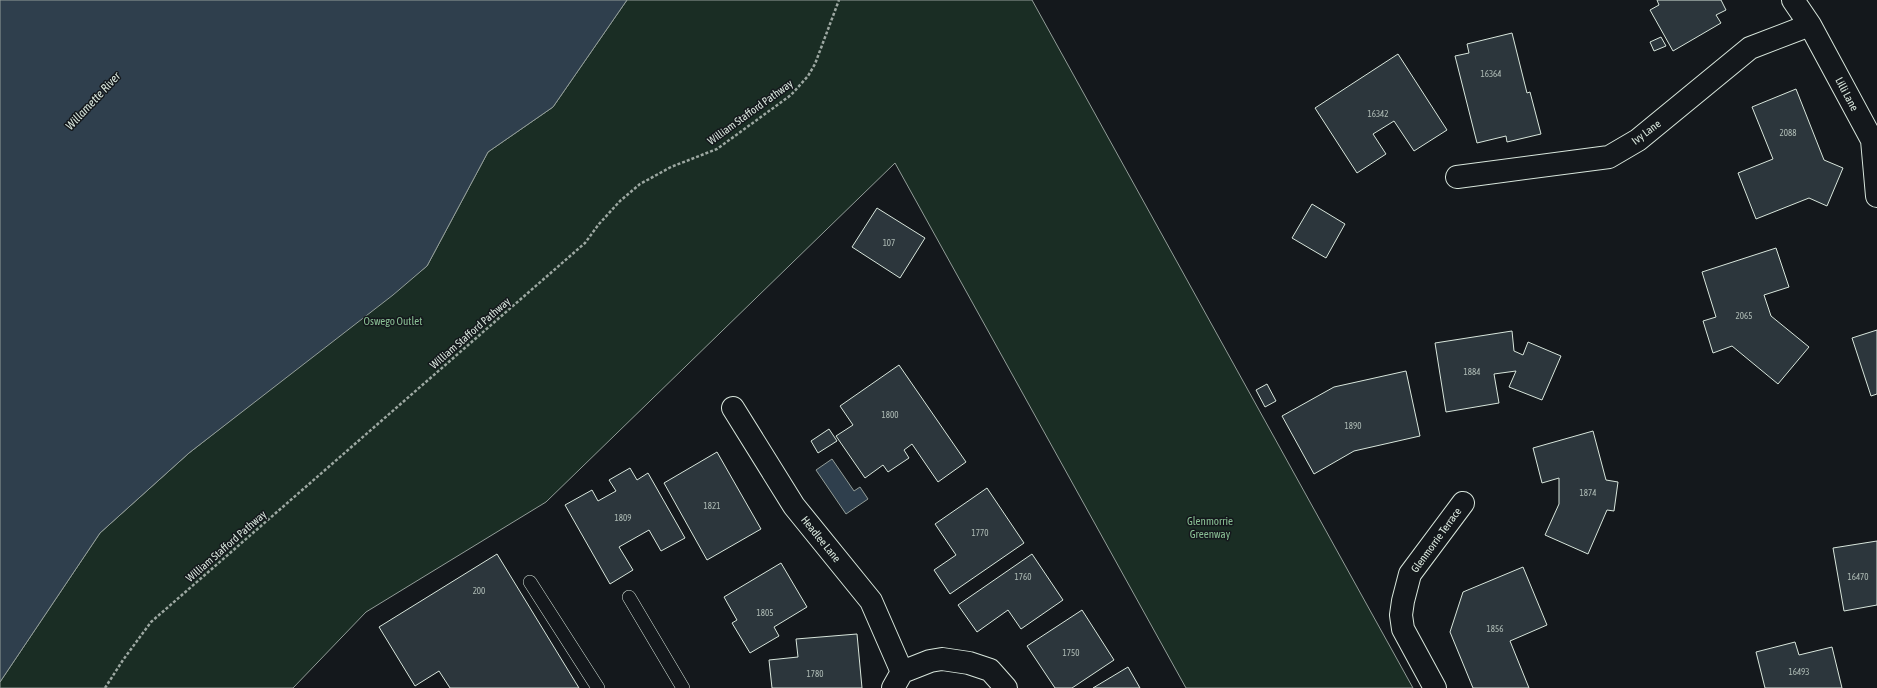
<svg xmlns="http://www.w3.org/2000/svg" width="1877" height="688" font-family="'Asap Condensed',sans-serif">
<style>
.green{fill:#1a2d24;stroke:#939e99}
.water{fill:#2f3f4d;stroke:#939e99}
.building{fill:#2c363c;stroke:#d8e6dc}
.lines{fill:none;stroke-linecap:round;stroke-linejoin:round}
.lane-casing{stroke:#d8e6dc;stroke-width:14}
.street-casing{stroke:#d8e6dc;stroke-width:24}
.path{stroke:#9da8a2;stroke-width:2.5;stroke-dasharray:3 2;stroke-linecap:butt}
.lane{stroke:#14181c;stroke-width:13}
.street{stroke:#14181c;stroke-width:22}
.labels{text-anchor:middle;stroke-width:3;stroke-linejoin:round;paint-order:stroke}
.number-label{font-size:9px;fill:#adbab4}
.street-label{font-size:11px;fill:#d8e6dc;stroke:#14181c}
.park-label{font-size:11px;fill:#8ac095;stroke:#14181c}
.water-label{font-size:12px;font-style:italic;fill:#d8e6dc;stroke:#14181c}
</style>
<rect width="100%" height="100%" fill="#14181c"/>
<path class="green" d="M 627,0 L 1032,0 L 1413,688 L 1186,688 L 895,163 L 546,502 L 366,612 L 293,688 L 0,688 L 0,682 L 100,533 L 189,453 L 427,266 L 488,152 L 553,107 Z"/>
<path class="water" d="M 0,0 L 627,0 L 553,107 L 488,152 L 427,266 L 393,295 L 189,453 L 100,533 L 0,682 Z
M 832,459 L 854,491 L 860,487 L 868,499 L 846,514 L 816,470 Z"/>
<path class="building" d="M 1657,0 L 1721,0 L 1726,10 L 1716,15 L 1721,23 L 1673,51 L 1650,10 L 1659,5 Z
M 1512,33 L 1527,93 L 1530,92 L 1541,134 L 1507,142 L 1506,136 L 1477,143 L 1455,56 L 1469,53 L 1467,44 Z
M 1661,37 L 1666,46 L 1654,51 L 1650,42 Z
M 1398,54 L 1447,130 L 1414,151 L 1394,121 L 1373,134 L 1386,154 L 1357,173 L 1315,108 Z
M 1796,89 L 1824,160 L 1843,168 L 1827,206 L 1809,198 L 1756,219 L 1738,173 L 1773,159 L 1752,107 Z
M 1312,204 L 1345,224 L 1326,258 L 1292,238 Z
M 877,208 L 925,238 L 900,278 L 852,247 Z
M 1776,248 L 1789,287 L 1764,295 L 1771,316 L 1809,347 L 1778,384 L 1732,346 L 1713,353 L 1703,321 L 1716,317 L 1702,272 Z
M 1877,330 L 1877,394 L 1871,396 L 1852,338 Z
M 1512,331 L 1514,351 L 1523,355 L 1528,342 L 1561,356 L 1542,400 L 1509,387 L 1516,371 L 1494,374 L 1499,403 L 1446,412 L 1435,343 Z
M 899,365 L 966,462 L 938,482 L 912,444 L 904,450 L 909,458 L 888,472 L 883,465 L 865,478 L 836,436 L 853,425 L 840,406 Z
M 1406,371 L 1420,436 L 1354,451 L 1314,474 L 1282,416 L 1334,387 Z
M 1267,384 L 1276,401 L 1265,407 L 1256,390 Z
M 829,429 L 837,441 L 818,453 L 811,441 Z
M 1593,431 L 1606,480 L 1618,482 L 1614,511 L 1607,510 L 1588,554 L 1545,535 L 1559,504 L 1559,478 L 1542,483 L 1533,448 Z
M 717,452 L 761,529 L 707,560 L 664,483 Z
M 630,468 L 637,480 L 648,473 L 685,538 L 661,551 L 649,530 L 619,547 L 633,570 L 610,584 L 565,505 L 592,490 L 598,501 L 616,491 L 609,480 Z
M 987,488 L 1024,543 L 950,594 L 934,570 L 956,555 L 935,524 Z
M 1877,541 L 1877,605 L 1844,611 L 1833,548 Z
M 497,554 L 579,688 L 450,688 L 439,671 L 415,686 L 379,627 Z
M 1032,554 L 1063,600 L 1021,629 L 1008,610 L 977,632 L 958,605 Z
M 781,563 L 807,607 L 774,627 L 779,636 L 750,653 L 732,623 L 737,620 L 724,597 Z
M 1523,567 L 1547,625 L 1510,641 L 1529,688 L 1473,688 L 1450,632 L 1463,592 Z
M 1082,610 L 1114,660 L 1072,688 L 1055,688 L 1027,646 Z
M 857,634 L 862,688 L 772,688 L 769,660 L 798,657 L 796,639 Z
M 1795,642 L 1799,655 L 1832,647 L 1842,688 L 1765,688 L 1756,652 Z
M 1128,667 L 1140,688 L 1093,688 Z"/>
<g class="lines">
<defs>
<path id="lane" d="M 530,582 L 598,688
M 629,597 L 683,688"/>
<path id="street" d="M 1793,0 L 1810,25 L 1872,140 L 1877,196
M 1457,177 L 1609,157 L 1638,140 L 1750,48 L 1810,25
M 733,408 L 794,506 L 871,601 L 902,672
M 893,688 L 902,672 L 930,661 L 942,659 L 969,663 L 990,670 L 1006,688
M 1435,688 L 1403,629 L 1401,615 L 1403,601 L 1410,574 L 1463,503"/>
</defs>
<use href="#lane" class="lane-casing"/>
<use href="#street" class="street-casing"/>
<path class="path" d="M 105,688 L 123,660 L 151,622 L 585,243 L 599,224 L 620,201 L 640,184 L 671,167 L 717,149 L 791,95 L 808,76 L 815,64 L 839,0"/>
<use href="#lane" class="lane"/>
<use href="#street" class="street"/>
</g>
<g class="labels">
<g class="number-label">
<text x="1491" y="77">16364</text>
<text x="1378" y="117">16342</text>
<text x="1788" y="136">2088</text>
<text x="889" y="246">107</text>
<text x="1744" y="319">2065</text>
<text x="1472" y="375">1884</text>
<text x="890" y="418">1800</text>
<text x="1353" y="429">1890</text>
<text x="1588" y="496">1874</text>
<text x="712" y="509">1821</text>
<text x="623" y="521">1809</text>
<text x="980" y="536">1770</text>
<text x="1023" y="580">1760</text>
<text x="1858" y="580">16470</text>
<text x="479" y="594">200</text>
<text x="765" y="616">1805</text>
<text x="1495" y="632">1856</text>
<text x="1071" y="656">1750</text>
<text x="1799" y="675">16493</text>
<text x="815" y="677">1780</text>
</g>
<g class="street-label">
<text transform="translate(1847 94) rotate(62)" y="4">Lilli Lane</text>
<text transform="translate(750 112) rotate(-36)" y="4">William Stafford Pathway</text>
<text transform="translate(1646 132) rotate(-37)" y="4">Ivy Lane</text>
<text transform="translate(470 333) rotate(-41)" y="4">William Stafford Pathway</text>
<text transform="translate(821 539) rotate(51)" y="4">Headlee Lane</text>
<text transform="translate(1436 540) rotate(-54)" y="4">Glenmorrie Terrace</text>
<text transform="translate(226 546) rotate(-41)" y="4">William Stafford Pathway</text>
</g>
<g class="park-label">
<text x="393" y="325">Oswego Outlet</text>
<text x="1210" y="525">Glenmorrie<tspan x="1210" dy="13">Greenway</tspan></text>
</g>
<g class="water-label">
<text transform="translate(93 101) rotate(-47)" y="4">Willamette River</text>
</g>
</g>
</svg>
